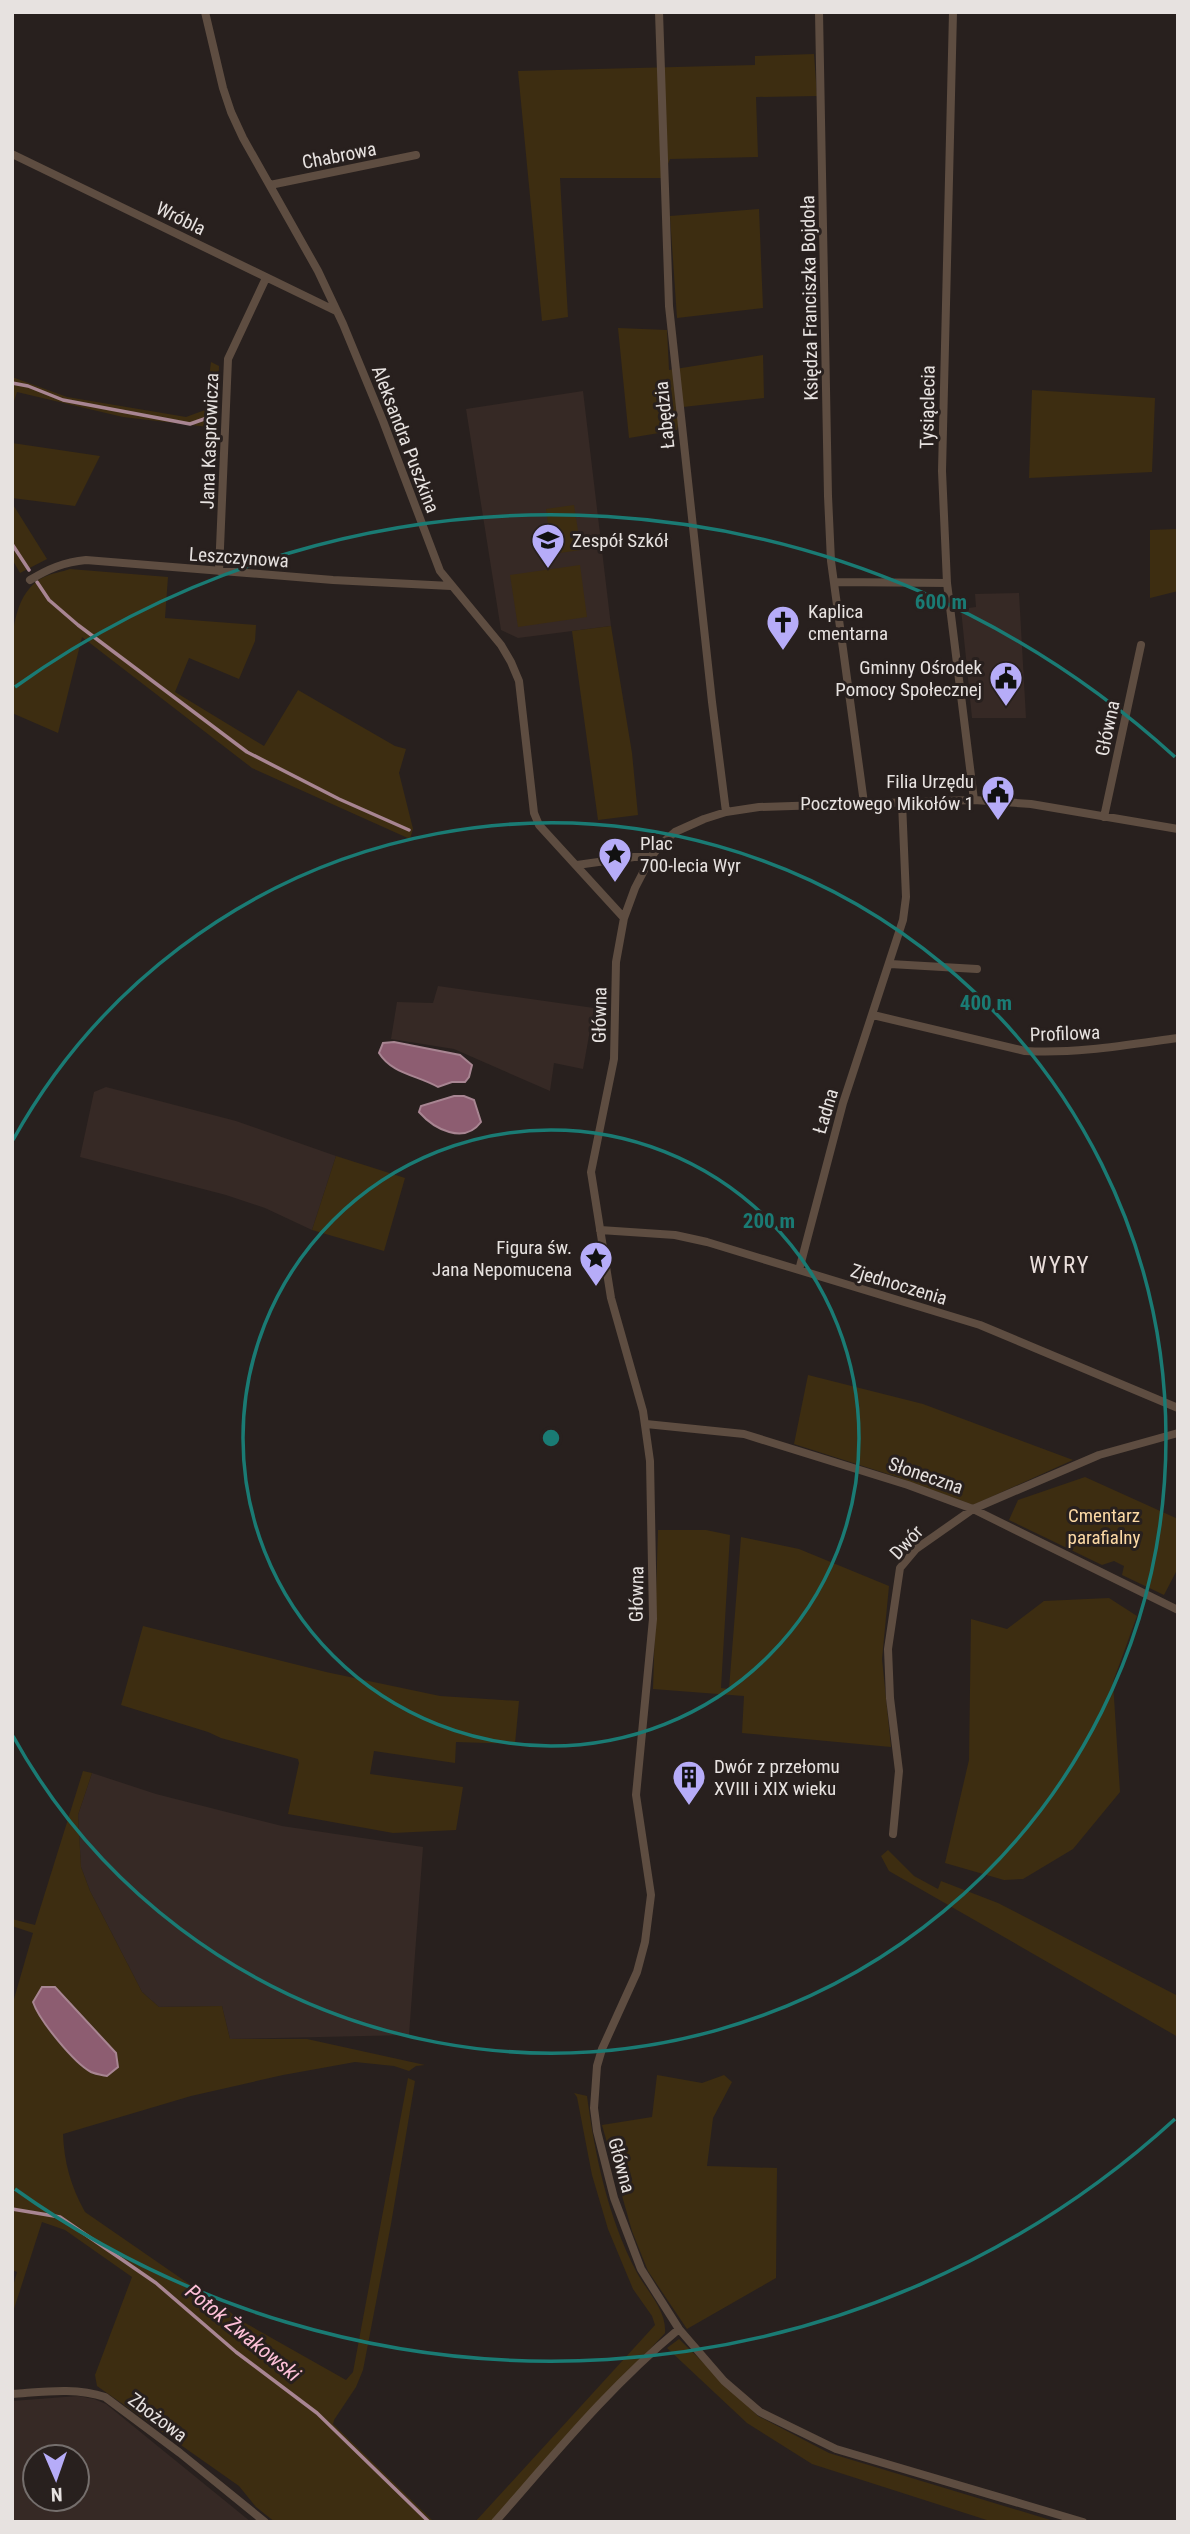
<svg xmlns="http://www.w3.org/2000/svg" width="1190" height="2534" font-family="'Roboto Condensed',sans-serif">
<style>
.built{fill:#362925;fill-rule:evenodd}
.green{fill:#3d2d11}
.water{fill:#8d5d71;stroke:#a88592;stroke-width:2}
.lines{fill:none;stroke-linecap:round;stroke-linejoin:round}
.stream{stroke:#a88592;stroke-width:3.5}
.minor{stroke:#5e4d41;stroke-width:8}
.ring{fill:none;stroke:#1a7b74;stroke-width:3.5}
.labels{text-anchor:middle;stroke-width:6;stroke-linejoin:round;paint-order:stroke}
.street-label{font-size:19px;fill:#e7e2e0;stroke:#28201e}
.poi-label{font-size:19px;fill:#e7e2e0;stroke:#28201e;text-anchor:start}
.park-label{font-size:19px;fill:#fcd9a5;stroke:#28201e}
.water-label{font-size:21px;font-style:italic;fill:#fec0d8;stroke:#28201e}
.quarter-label{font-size:23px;letter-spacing:2px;fill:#eadfdc;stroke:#28201e}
.centre{fill:#1a7b74;stroke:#28201e;stroke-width:3.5}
.ring-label{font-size:21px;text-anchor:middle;font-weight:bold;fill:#1a7b74;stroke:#28201e;stroke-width:6;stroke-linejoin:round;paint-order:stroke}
</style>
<rect width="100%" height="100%" fill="#28201e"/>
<path class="built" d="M 583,391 L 611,626 L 518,638 L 501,630 L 466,409 Z
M 1019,593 L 1026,718 L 972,718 L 961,609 L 976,607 L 975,594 Z
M 438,986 L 594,1008 L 583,1069 L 554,1063 L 550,1091 L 454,1049 L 391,1039 L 397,1002 L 433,1003 Z
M 106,1087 L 236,1121 L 336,1156 L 312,1230 L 265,1208 L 226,1195 L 80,1157 L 94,1092 Z
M 92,1773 L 156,1794 L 282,1826 L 423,1847 L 409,2035 L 230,2039 L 222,2006 L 159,2007 L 142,1992 L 90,1891 L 81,1867 L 78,1815 Z
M 78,2396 L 94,2399 L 106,2404 L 251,2522 L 12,2522 L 12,2401 ZM 77,2457 L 77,2499 L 35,2499 L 35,2457 Z"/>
<path class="green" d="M 814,54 L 817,96 L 756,97 L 758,157 L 670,159 L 662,178 L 560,178 L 568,317 L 542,321 L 518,71 L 755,65 L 755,56 Z
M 759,209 L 763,308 L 677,318 L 670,216 Z
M 618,328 L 667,330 L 669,370 L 763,355 L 764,398 L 683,407 L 677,430 L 629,438 Z
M 211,362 L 219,366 L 217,428 L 123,417 L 17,392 L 12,407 L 12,377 L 67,397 L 186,417 L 205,410 Z
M 1032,390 L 1155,398 L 1152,472 L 1029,478 Z
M 12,443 L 100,456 L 75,506 L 12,498 Z
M 12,503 L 47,559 L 20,573 L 12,559 Z
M 574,505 L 581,550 L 552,554 L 546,509 Z
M 1178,529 L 1178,591 L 1150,598 L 1150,530 Z
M 580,565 L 587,617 L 518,627 L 510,575 Z
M 70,569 L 168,577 L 165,618 L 256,625 L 255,641 L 239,679 L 189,658 L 175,692 L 264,746 L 298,690 L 395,746 L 406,749 L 399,773 L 413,829 L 410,839 L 252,768 L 82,637 L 58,733 L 12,713 C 12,675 2,597 44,577 C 52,573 62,572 70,569 Z
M 611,626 L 632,753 L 638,815 L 598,820 L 572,631 Z
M 336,1156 L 405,1178 L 384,1251 L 312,1230 Z
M 808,1375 L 923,1404 L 1073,1460 L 973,1505 L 894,1476 L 794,1444 Z
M 1085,1477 L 1178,1519 L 1178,1568 L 1164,1595 L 1122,1575 L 1124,1566 L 1114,1561 L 1102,1565 L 1009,1520 L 1018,1500 Z
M 658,1530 L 706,1530 L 730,1535 L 721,1688 L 729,1689 L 741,1537 L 799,1549 L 889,1586 L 882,1659 L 891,1747 L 742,1733 L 744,1696 L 653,1689 Z
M 1109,1598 L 1137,1616 L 1113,1682 L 1120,1792 L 1073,1849 L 1023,1879 L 1004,1880 L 945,1863 L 969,1760 L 971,1619 L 1007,1629 L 1044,1601 Z
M 143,1626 L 326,1672 L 440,1696 L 519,1701 L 515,1744 L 456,1742 L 455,1763 L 374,1751 L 370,1774 L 463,1787 L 456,1830 L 393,1833 L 288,1814 L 299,1763 L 298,1759 L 221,1738 L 208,1732 L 121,1705 Z
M 83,1771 L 92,1773 L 78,1815 L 81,1867 L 90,1891 L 142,1992 L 159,2007 L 222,2006 L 230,2039 L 307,2039 L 425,2065 L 416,2066 L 409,2071 L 394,2066 L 355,2062 L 283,2075 L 191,2096 L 63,2134 C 64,2162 71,2187 85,2212 L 247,2324 L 346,2380 L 353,2372 L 408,2078 L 415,2081 L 391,2224 L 363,2370 L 356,2387 L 334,2420 L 333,2424 L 434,2522 L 275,2522 L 256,2507 L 239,2486 L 97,2386 L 95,2375 L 132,2277 L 65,2230 L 42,2222 L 12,2315 L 12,2290 L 17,2272 L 12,2270 L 12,2006 L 33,1933 L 12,1926 L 12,1919 L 35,1925 Z
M 888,1850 L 914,1876 L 938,1889 L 941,1881 L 998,1903 L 1178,1996 L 1178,2037 L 889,1871 L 881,1856 Z
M 657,2075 L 702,2083 L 724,2075 L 732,2082 L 713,2118 L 707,2166 L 777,2168 L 776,2278 L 687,2329 L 648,2271 L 632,2231 L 602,2125 L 652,2117 Z
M 574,2093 L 587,2096 C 595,2156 608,2217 636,2271 C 646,2290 667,2310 665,2333 L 490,2522 L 475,2522 L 655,2325 L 652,2316 L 633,2289 L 608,2229 L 592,2175 L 577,2097 Z
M 679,2339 L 758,2416 L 829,2453 L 1057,2522 L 993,2522 L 812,2464 L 747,2423 L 667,2348 Z"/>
<path class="water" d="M 394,1042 L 460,1055 L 472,1065 L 469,1077 L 465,1082 L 452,1082 L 438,1087 C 417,1075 392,1074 379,1053 L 383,1043 Z
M 454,1096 L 464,1096 L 474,1100 L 481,1122 C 464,1145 434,1129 419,1112 L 421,1106 Z
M 42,1987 L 55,1987 L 116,2053 L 118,2067 L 107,2076 C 102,2075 95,2074 91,2072 C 74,2063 39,2020 33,2002 Z"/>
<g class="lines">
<path class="stream" d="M 12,383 L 28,386 L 63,400 L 190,424 L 207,418
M 12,544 L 29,570
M 37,582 L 49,600 L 78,625 L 247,752 L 339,799 L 409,830
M 12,2209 L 60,2217 L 156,2283 L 236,2352 L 317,2413 L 429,2522"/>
<path class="minor" d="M 205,12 L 223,88 L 231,112 L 243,138 L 318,271 L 343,324 L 383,421 L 440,571 L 501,645 L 511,662 L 519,681 L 534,813 L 539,825 L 624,918
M 659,12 L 669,306 L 712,702 L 726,812
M 819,12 L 828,496 L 831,561 L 864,803
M 953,12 L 942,471 L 947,583 L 974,800
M 12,154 L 336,311
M 270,185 L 416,155
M 219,571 L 228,359 L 266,278
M 30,580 C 48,569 64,562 86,560 L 333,580 L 451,586
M 836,582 L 947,583
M 1104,817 L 1141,645
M 577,865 L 634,857 L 651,857
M 890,964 L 977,969
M 873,1015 L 1025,1051 C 1076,1054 1127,1045 1178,1038
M 600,1230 L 675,1235 L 707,1242 L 980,1325 L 1178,1408
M 799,1270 L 843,1103 L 903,920 L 906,897 L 902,802
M 646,1424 L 744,1434 L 908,1485 L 973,1509 L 1178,1610
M 893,1834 L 899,1771 L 890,1698 L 888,1649 L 900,1568 L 916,1549 L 973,1509 L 1099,1455 L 1178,1433
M 12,2394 C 43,2392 75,2387 105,2397 L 180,2453 L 265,2522
M 495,2522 C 554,2455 610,2386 679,2329
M 1083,2522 L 836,2449 L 760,2412 L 724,2381 L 679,2329 L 641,2269 L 614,2198 L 597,2131 L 594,2108 L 597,2066 L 602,2049 L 637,1972 L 645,1942 L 651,1895 L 636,1795 L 653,1619 L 650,1461 L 643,1411 L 611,1298 L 591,1172 L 614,1059 L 616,962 L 624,918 L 635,888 L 651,857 L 661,844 L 675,832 L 704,819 L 726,812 L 759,807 L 974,800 L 1031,804 L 1178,829"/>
</g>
<g class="ring">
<circle cx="551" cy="1438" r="308"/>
<path d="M13 1140A615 615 0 1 1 13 1736"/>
<path d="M1175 2119A923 923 0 0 1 15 2189M15 687A923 923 0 0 1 1175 757"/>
</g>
<defs>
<symbol id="school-pin" viewBox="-11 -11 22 30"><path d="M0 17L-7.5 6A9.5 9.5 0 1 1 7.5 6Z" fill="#b6acf8" stroke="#28201e"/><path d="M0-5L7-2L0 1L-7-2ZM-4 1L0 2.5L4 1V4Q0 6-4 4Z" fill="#111"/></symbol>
<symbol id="church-pin" viewBox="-11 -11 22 30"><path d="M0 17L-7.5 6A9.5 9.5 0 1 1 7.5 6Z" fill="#b6acf8" stroke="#28201e"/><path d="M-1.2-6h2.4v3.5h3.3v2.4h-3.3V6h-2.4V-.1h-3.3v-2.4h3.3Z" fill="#111"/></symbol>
<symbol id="civic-pin" viewBox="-11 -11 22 30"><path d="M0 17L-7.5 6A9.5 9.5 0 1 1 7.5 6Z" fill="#b6acf8" stroke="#28201e"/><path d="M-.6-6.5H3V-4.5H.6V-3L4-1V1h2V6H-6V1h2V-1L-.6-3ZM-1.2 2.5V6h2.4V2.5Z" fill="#111"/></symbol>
<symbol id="sight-pin" viewBox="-11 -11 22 30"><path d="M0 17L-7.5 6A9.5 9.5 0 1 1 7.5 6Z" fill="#b6acf8" stroke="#28201e"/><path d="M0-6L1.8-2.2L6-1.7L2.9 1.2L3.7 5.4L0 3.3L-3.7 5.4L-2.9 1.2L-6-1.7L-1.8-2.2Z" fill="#111"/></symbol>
<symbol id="building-pin" viewBox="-11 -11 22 30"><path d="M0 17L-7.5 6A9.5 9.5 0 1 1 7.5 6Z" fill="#b6acf8" stroke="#28201e"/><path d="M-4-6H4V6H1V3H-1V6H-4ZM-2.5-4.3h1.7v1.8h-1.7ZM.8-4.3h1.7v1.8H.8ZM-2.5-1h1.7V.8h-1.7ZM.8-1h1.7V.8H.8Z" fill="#111"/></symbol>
</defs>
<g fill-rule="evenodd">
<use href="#school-pin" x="529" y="521" width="38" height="52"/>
<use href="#church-pin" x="764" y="603" width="38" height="52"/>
<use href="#civic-pin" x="987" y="659" width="38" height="52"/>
<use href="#civic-pin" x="979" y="773" width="38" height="52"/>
<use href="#sight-pin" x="596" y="835" width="38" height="52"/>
<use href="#sight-pin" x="577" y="1239" width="38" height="52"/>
<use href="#building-pin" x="670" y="1758" width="38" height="52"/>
</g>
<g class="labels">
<g class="street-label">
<text transform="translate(339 155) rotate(-11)" y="7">Chabrowa</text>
<text transform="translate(181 218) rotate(26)" y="7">Wróbla</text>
<text transform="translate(809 298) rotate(-91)" y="7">Księdza Franciszka Bojdoła</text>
<text transform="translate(927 407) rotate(-89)" y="7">Tysiąclecia</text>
<text transform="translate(664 415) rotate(-96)" y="7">Łabędzia</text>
<text transform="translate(406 439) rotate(69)" y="7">Aleksandra Puszkina</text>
<text transform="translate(209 441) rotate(-88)" y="7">Jana Kasprowicza</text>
<text transform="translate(239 557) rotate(4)" y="7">Leszczynowa</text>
<text transform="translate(1107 728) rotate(-78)" y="7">Główna</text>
<text transform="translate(599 1015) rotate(-89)" y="7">Główna</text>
<text transform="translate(1065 1033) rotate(-2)" y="7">Profilowa</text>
<text transform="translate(825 1111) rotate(-73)" y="7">Ładna</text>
<text transform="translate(899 1284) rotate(17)" y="7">Zjednoczenia</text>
<text transform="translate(926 1475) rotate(19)" y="7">Słoneczna</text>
<text transform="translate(906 1542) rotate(-47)" y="7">Dwór</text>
<text transform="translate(636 1594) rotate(-89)" y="7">Główna</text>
<text transform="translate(622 2165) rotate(75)" y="7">Główna</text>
<text transform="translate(158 2417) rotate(37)" y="7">Zbożowa</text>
</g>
<g class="poi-label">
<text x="572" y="547">Zespół Szkół</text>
<text x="808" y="618">Kaplica<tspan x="808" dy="22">cmentarna</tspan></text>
<text x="982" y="674" text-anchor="end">Gminny Ośrodek<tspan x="982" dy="22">Pomocy Społecznej</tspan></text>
<text x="974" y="788" text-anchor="end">Filia Urzędu<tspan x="974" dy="22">Pocztowego Mikołów 1</tspan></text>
<text x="640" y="850">Plac<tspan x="640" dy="22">700-lecia Wyr</tspan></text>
<text x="572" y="1254" text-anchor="end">Figura św.<tspan x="572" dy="22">Jana Nepomucena</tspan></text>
<text x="714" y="1773">Dwór z przełomu<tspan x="714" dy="22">XVIII i XIX wieku</tspan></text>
</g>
<g class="park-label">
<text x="1104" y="1522">Cmentarz<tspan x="1104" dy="22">parafialny</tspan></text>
</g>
<g class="water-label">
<text transform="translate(243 2333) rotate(39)" y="7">Potok Żwakowski</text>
</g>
<g class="quarter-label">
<text x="1060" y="1273">WYRY</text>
</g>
</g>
<circle cx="551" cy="1438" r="10" class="centre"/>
<g class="ring-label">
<text x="941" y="609">600 m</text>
<text x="986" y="1010">400 m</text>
<text x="769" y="1228">200 m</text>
</g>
<rect width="1190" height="2534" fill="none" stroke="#e7e2e0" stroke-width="28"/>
<g transform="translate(56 2478) rotate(178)"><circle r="33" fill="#28201e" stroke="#746e6c" stroke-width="2"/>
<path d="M0-5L12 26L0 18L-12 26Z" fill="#b6acf8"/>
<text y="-10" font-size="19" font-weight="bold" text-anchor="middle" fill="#e7e2e0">N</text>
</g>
</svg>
